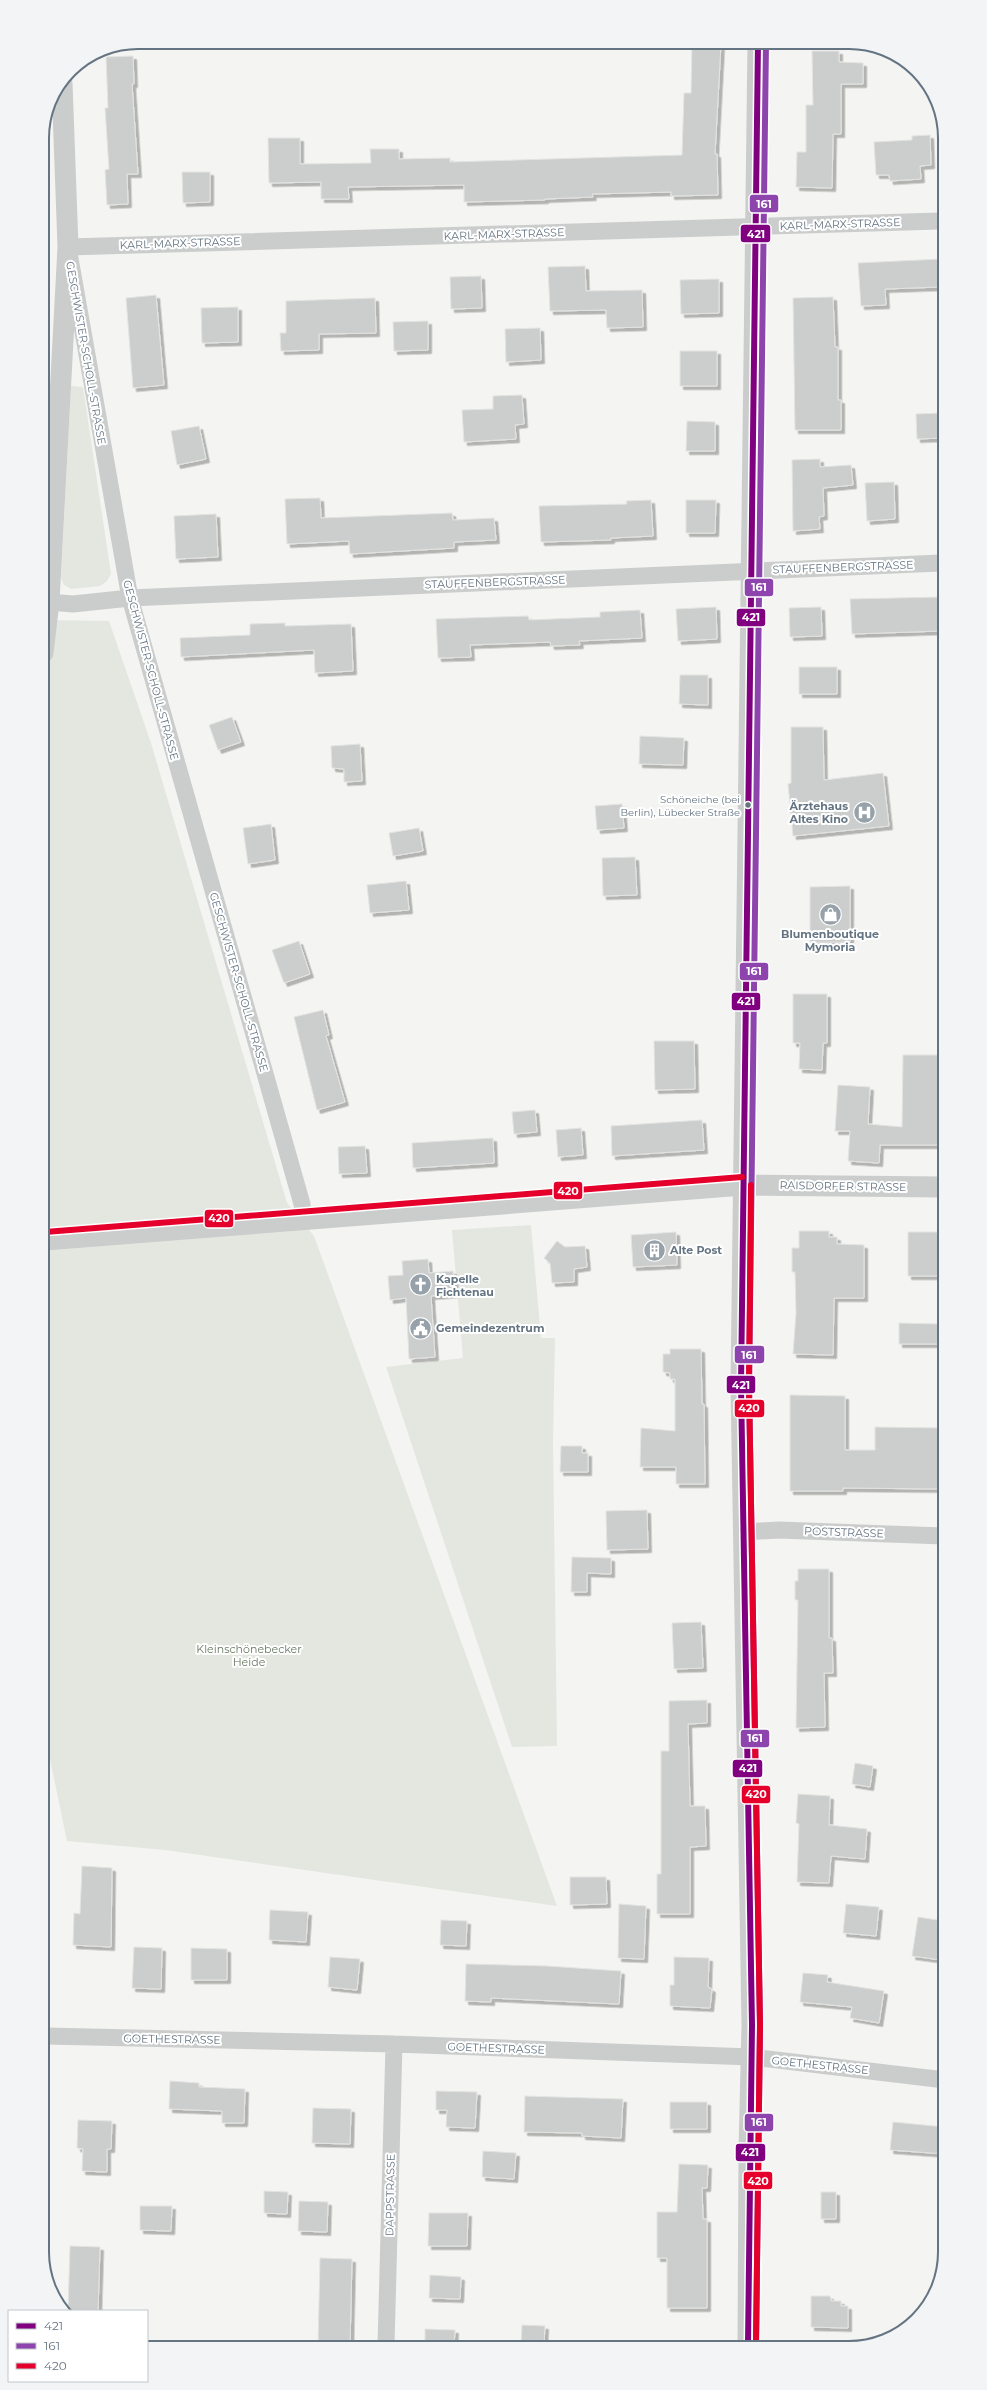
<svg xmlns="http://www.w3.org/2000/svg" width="987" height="2390" font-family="Montserrat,sans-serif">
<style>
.green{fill:#e4e7e0}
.building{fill:#cccece;stroke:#e3e3e2;filter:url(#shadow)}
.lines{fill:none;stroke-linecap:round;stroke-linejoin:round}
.minor{stroke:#cbcdcd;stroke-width:17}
.tertiary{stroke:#cbcdcd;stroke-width:21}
.bus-1-casing{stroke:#fff;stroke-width:9}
.bus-2-casing{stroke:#fff;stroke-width:9}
.bus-3-casing{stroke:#fff;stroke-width:9}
.bus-1{stroke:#800080;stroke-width:6}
.bus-2{stroke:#8e44ad;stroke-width:6}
.bus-3{stroke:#e4002b;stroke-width:6}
.bus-dot{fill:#647482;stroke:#fff;stroke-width:1.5}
.labels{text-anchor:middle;stroke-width:4;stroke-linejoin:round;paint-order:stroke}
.bus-label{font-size:10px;fill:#647482;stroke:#fff;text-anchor:end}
.street-label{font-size:11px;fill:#647482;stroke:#fff}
.poi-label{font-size:11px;font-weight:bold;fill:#647482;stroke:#fff;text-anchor:start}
.park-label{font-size:11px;fill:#677962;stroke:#fff}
.rim{fill:none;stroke:#647482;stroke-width:2}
.line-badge{stroke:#fff;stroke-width:1.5}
.badge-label{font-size:11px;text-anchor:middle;font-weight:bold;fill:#fff}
</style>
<defs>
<filter id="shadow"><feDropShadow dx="3.5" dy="3.5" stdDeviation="0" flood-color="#0004"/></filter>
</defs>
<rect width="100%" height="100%" fill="#f4f4f2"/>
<path class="green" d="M 42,250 L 46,296 L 43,387 Z
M 71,386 L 83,387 L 111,574 L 107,581 L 100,586 L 71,589 L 64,585 L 61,578 Z
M 43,620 L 109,621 L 151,743 L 287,1203 L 314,1236 L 557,1906 L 165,1850 L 67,1841 L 46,1740 Z
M 531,1225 L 541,1338 L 555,1338 L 553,1442 L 557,1746 L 512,1747 L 386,1367 L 463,1358 L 452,1230 Z"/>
<path class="building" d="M 692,43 L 721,44 L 715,154 L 717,154 L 718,195 L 671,196 L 671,192 L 592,194 L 593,197 L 545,199 L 545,200 L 464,202 L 464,185 L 348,187 L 349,199 L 321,199 L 321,182 L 269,183 L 268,138 L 300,138 L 300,164 L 371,163 L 370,149 L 399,149 L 399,159 L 450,158 L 450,162 L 682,155 L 684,93 L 691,93 Z
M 812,51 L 839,51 L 839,62 L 863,63 L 863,84 L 841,84 L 841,134 L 833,134 L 832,188 L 796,187 L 797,152 L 806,152 L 806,105 L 813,105 Z
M 133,56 L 134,84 L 132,84 L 138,174 L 127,174 L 128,204 L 107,205 L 105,170 L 109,169 L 105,108 L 108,108 L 106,57 Z
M 930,135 L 931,165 L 920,166 L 921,179 L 890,181 L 889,175 L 876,175 L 874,142 L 912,140 L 912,136 Z
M 182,172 L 210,172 L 210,202 L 183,203 Z
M 940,259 L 940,287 L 885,289 L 886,305 L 861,306 L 858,263 Z
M 585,266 L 586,291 L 642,290 L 643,327 L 607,328 L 606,310 L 550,311 L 548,267 Z
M 481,276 L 482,308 L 451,309 L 450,277 Z
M 719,279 L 719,313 L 681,314 L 680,280 Z
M 156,295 L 164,385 L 133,388 L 126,298 Z
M 833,297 L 835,347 L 838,347 L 838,400 L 841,400 L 841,430 L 795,430 L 793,298 Z
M 375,298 L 376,333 L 319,334 L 319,350 L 281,351 L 280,333 L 286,333 L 286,301 Z
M 238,307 L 238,342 L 202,343 L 201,308 Z
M 428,321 L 428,350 L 394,351 L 393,322 Z
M 540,328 L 541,360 L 506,362 L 505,329 Z
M 680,351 L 717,351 L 717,386 L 680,386 Z
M 522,395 L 524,424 L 515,425 L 516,439 L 464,442 L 462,410 L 493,409 L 493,396 Z
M 941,413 L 941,438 L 917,439 L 916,414 Z
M 687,421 L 715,422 L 715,451 L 686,451 Z
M 199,426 L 206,459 L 177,465 L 171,431 Z
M 820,459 L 820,467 L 851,465 L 853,485 L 823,488 L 824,516 L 819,517 L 820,529 L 793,531 L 792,460 Z
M 894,482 L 895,519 L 867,521 L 865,483 Z
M 320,498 L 321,518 L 452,513 L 453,520 L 494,518 L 496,540 L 454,542 L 454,548 L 350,554 L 349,541 L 287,544 L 285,499 Z
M 651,500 L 653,536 L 611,538 L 611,540 L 541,542 L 539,506 L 627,504 L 626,501 Z
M 686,500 L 716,500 L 715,533 L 686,533 Z
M 216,514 L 218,557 L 176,559 L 174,516 Z
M 940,597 L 941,631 L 852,634 L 850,599 Z
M 716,607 L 717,639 L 678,641 L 676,609 Z
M 821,607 L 822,636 L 790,637 L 789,608 Z
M 640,610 L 642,638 L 579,641 L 580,645 L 551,646 L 550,642 L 470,645 L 471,657 L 438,658 L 436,619 L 528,616 L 529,620 L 600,617 L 600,612 Z
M 285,623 L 285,626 L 351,624 L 353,671 L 315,673 L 314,650 L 181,657 L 180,638 L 250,635 L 250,624 Z
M 799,667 L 837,667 L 837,694 L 799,694 Z
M 680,675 L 708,675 L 708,705 L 679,704 Z
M 232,717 L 241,742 L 218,750 L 209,725 Z
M 791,727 L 823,727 L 824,780 L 883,773 L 889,826 L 793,836 L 788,784 L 791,783 Z
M 640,736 L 684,738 L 683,765 L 639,764 Z
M 360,744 L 362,781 L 344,782 L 344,769 L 332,768 L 331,746 Z
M 622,804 L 624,828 L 597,830 L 595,806 Z
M 271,824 L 275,860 L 248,864 L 243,828 Z
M 419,828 L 423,851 L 393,856 L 389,833 Z
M 635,857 L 637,895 L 603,896 L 602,858 Z
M 406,881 L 409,910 L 370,913 L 367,885 Z
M 850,886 L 850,942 L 810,942 L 810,887 Z
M 299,941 L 310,974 L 284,983 L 272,950 Z
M 793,994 L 827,994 L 827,1043 L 823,1043 L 822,1070 L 799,1069 L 800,1043 L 793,1043 Z
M 323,1010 L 329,1035 L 326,1036 L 345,1102 L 317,1110 L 294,1017 Z
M 654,1041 L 694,1041 L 695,1089 L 655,1090 Z
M 903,1055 L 942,1055 L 942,1145 L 880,1145 L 879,1163 L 848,1161 L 850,1131 L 835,1131 L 838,1085 L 870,1087 L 868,1124 L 902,1127 Z
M 535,1110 L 537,1132 L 514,1134 L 512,1112 Z
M 702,1120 L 704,1150 L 612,1156 L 611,1126 Z
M 581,1128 L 583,1155 L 558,1157 L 556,1130 Z
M 493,1138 L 494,1163 L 413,1168 L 412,1143 Z
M 365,1146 L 367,1173 L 339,1174 L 338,1147 Z
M 799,1231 L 829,1231 L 829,1237 L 837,1237 L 837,1244 L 864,1245 L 864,1298 L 834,1298 L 833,1355 L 793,1354 L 796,1313 L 795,1272 L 792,1272 L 792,1248 L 799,1248 Z
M 676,1232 L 677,1265 L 633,1267 L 631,1235 Z
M 908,1232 L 941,1232 L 940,1276 L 908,1276 Z
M 557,1241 L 565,1247 L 585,1246 L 587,1267 L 574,1269 L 574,1282 L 552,1283 L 550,1263 L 544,1258 Z
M 428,1259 L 429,1273 L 453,1271 L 455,1294 L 431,1296 L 435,1357 L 409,1359 L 406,1298 L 390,1300 L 388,1276 L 403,1275 L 402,1261 Z
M 899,1323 L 939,1324 L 939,1344 L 899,1344 Z
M 670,1349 L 701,1349 L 702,1404 L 704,1404 L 705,1484 L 676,1484 L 676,1467 L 640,1467 L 641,1428 L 675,1431 L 675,1379 L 670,1379 L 670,1373 L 663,1372 L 663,1354 L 670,1354 Z
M 790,1395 L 845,1396 L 845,1450 L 875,1450 L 875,1427 L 943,1428 L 943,1489 L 843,1488 L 843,1491 L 790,1491 Z
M 561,1446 L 582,1446 L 582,1453 L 588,1453 L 588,1472 L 560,1472 Z
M 647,1510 L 648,1549 L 607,1550 L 606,1511 Z
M 572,1557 L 611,1558 L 611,1574 L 587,1573 L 587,1592 L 571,1592 Z
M 798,1569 L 829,1569 L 829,1638 L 832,1638 L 833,1673 L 824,1673 L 825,1727 L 796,1728 L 798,1600 L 795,1600 L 795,1581 L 798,1581 Z
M 701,1622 L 703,1668 L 674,1669 L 672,1623 Z
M 707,1700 L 707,1723 L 688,1724 L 690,1806 L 705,1806 L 706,1846 L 690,1847 L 690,1914 L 657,1914 L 657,1874 L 661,1874 L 661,1751 L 669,1751 L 669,1701 Z
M 855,1763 L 873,1766 L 870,1787 L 852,1784 Z
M 798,1794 L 830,1796 L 829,1825 L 867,1829 L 865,1859 L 831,1856 L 829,1883 L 797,1882 L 799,1824 L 796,1823 Z
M 82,1866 L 112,1868 L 111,1947 L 73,1945 L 74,1913 L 80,1914 Z
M 570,1877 L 606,1877 L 607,1904 L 570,1905 Z
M 619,1904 L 646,1906 L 644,1959 L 618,1958 Z
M 846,1904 L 879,1907 L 876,1936 L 843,1933 Z
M 270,1910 L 308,1912 L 306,1942 L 269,1940 Z
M 918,1917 L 944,1921 L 941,1960 L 912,1956 Z
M 441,1920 L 467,1921 L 466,1946 L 440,1945 Z
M 134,1947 L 162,1948 L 161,1989 L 132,1988 Z
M 191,1948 L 227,1949 L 227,1980 L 191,1980 Z
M 330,1957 L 360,1959 L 357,1990 L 328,1987 Z
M 674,1957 L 709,1958 L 708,1987 L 712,1989 L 710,2008 L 670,2006 L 670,1985 L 674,1985 Z
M 466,1964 L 547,1966 L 621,1971 L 619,2004 L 491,1998 L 491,2002 L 465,2001 Z
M 803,1973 L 828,1975 L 827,1982 L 884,1991 L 879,2023 L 850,2018 L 852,2007 L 800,2002 Z
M 170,2081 L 199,2083 L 199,2087 L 245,2089 L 244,2123 L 222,2123 L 222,2111 L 169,2109 Z
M 436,2091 L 477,2092 L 475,2128 L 446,2127 L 447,2110 L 436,2110 Z
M 525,2096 L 623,2099 L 621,2138 L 582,2136 L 582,2133 L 524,2132 Z
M 670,2102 L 707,2102 L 707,2129 L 670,2129 Z
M 313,2108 L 351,2109 L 350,2144 L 312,2143 Z
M 78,2120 L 112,2121 L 111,2149 L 107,2149 L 107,2172 L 82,2171 L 83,2149 L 77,2148 Z
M 893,2122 L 945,2127 L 945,2154 L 890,2150 Z
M 483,2151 L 516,2153 L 514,2179 L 482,2177 Z
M 679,2164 L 708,2165 L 707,2188 L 702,2188 L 703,2219 L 707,2219 L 707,2308 L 667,2308 L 667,2258 L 657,2258 L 657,2212 L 677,2212 Z
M 264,2191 L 288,2192 L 287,2214 L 264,2213 Z
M 821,2192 L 836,2192 L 836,2219 L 821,2219 Z
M 299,2201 L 328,2202 L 327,2232 L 298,2231 Z
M 140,2206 L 172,2206 L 171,2231 L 140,2230 Z
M 429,2213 L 468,2213 L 467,2246 L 428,2246 Z
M 70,2246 L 100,2247 L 98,2311 L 68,2311 Z
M 320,2258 L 352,2259 L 350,2346 L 318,2347 Z
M 430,2275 L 461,2277 L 460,2299 L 429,2298 Z
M 811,2296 L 830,2296 L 831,2301 L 841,2301 L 841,2306 L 848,2306 L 848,2328 L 811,2327 Z
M 522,2325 L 545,2326 L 544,2345 L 521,2345 Z
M 425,2329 L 455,2330 L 454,2346 L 425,2346 Z"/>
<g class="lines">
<path class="minor" d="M 49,602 L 73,604 L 130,598 L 941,563
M 304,1221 L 302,1204 L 130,598 L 68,247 L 940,221
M 744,1532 L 779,1530 L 943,1536
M 46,2036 L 394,2044 L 752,2057 L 945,2080
M 386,2346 L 394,2044"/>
<path class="tertiary" d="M 43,653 L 49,602 L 68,247 L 62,83
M 45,1240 L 743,1185 L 943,1187
M 748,2344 L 749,2150 L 752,2025 L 741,1386 L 758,42"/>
<defs>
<path id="bus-1" d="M 748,2344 L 752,2025 L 741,1386 L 758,42"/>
<path id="bus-2" d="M 756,2344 L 760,2025 L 749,1386 L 766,42"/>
<path id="bus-3" d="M 751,1185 L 749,1386 L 760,2025 L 756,2344
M 45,1232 L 742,1177"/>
</defs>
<use href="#bus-1" class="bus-1-casing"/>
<use href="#bus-2" class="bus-2-casing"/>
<use href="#bus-3" class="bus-3-casing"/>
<use href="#bus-1" class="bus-1"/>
<use href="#bus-2" class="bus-2"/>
<use href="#bus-3" class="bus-3"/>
</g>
<defs>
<symbol id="hospital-disc" viewBox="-11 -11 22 22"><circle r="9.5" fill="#96a1a9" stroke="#fff"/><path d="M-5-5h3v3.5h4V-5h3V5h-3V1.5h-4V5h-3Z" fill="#fff"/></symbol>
<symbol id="shop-disc" viewBox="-11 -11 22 22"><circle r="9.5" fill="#96a1a9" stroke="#fff"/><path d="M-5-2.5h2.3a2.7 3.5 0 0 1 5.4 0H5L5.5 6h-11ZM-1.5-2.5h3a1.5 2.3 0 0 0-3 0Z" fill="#fff"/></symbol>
<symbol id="building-disc" viewBox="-11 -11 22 22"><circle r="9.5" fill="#96a1a9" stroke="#fff"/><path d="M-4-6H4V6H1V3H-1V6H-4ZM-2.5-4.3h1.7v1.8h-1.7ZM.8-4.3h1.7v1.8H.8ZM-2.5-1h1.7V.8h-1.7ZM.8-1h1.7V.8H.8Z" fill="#fff"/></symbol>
<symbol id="church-disc" viewBox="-11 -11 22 22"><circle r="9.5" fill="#96a1a9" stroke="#fff"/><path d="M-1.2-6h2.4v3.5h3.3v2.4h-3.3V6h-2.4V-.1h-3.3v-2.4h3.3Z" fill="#fff"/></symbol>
<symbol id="civic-disc" viewBox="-11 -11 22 22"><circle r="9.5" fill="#96a1a9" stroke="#fff"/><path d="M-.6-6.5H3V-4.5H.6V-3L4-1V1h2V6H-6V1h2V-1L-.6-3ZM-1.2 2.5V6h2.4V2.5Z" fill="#fff"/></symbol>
</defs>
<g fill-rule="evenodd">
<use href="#hospital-disc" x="852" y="800" width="25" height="25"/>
<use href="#shop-disc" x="818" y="902" width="25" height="25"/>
<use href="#building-disc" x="642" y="1238" width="25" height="25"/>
<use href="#church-disc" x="408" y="1272" width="25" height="25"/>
<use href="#civic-disc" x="408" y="1316" width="25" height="25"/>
</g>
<circle class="bus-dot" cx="748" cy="805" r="3.5"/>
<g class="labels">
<g class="bus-label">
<text x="740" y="803">Schöneiche (bei<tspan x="740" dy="13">Berlin), Lübecker Straße</tspan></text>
</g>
<g class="street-label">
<text transform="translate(840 224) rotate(-2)" y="4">KARL-MARX-STRASSE</text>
<text transform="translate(504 234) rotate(-2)" y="4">KARL-MARX-STRASSE</text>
<text transform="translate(180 243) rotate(-2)" y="4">KARL-MARX-STRASSE</text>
<text transform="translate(86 353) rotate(80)" y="4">GESCHWISTER-SCHOLL-STRASSE</text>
<text transform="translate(843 567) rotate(-2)" y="4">STAUFFENBERGSTRASSE</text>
<text transform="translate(495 582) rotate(-2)" y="4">STAUFFENBERGSTRASSE</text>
<text transform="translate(151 670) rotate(75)" y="4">GESCHWISTER-SCHOLL-STRASSE</text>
<text transform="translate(239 982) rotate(74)" y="4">GESCHWISTER-SCHOLL-STRASSE</text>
<text transform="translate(843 1186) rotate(1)" y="4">RAISDORFER STRASSE</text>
<text transform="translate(844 1532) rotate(2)" y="4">POSTSTRASSE</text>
<text transform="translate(172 2039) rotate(1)" y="4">GOETHESTRASSE</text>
<text transform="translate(496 2048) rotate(2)" y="4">GOETHESTRASSE</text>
<text transform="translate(820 2065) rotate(6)" y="4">GOETHESTRASSE</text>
<text transform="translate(390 2195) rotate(-89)" y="4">DAPPSTRASSE</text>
</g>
<g class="poi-label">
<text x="848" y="810" text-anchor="end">Ärztehaus<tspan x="848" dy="13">Altes Kino</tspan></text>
<text x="830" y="938" text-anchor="middle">Blumenboutique<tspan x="830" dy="13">Mymoria</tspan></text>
<text x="670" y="1254">Alte Post</text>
<text x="436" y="1283">Kapelle<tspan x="436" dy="13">Fichtenau</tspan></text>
<text x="436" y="1332">Gemeindezentrum</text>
</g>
<g class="park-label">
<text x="249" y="1653">Kleinschönebecker<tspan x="249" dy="13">Heide</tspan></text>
</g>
</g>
<path d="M0 0H987V2390H0ZM138 49H849A89 89 0 0 1 938 138V2252A89 89 0 0 1 849 2341H138A89 89 0 0 1 49 2252V138A89 89 0 0 1 138 49Z" fill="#f3f4f5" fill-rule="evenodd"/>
<path class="rim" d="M138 49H849A89 89 0 0 1 938 138V2252A89 89 0 0 1 849 2341H138A89 89 0 0 1 49 2252V138A89 89 0 0 1 138 49Z"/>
<g class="line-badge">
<rect x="749" y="194" width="30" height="19" rx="4" fill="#8e44ad"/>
<rect x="740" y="224" width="31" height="19" rx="4" fill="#800080"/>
<rect x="744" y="578" width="30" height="19" rx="4" fill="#8e44ad"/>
<rect x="736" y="608" width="30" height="19" rx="4" fill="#800080"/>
<rect x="739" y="962" width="30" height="19" rx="4" fill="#8e44ad"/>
<rect x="731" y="992" width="30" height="19" rx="4" fill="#800080"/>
<rect x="553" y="1181" width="30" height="19" rx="4" fill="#e4002b"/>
<rect x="204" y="1209" width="30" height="19" rx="4" fill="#e4002b"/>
<rect x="734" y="1345" width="31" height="19" rx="4" fill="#8e44ad"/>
<rect x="726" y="1375" width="30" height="19" rx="4" fill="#800080"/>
<rect x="734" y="1399" width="31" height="19" rx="4" fill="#e4002b"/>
<rect x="740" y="1729" width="30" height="19" rx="4" fill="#8e44ad"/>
<rect x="732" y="1759" width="31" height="19" rx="4" fill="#800080"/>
<rect x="741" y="1785" width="30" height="19" rx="4" fill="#e4002b"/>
<rect x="744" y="2113" width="30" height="19" rx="4" fill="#8e44ad"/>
<rect x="735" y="2143" width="31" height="19" rx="4" fill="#800080"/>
<rect x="743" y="2171" width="30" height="19" rx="4" fill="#e4002b"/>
</g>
<g class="badge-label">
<text x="764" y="208">161</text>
<text x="756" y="238">421</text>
<text x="759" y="591">161</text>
<text x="751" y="621">421</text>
<text x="754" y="975">161</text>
<text x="746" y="1005">421</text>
<text x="568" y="1195">420</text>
<text x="219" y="1222">420</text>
<text x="749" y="1359">161</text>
<text x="741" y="1389">421</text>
<text x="749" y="1412">420</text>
<text x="755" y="1742">161</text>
<text x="748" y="1772">421</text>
<text x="756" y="1798">420</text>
<text x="759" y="2126">161</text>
<text x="750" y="2156">421</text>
<text x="758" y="2185">420</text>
</g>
<rect x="8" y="2310" width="140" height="72" fill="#ffffff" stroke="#c1c7cd"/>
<rect x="16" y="2323" width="20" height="6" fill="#800080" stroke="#c1c7cd"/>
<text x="44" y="2330" font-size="12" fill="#647482">421</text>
<rect x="16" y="2343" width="20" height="6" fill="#8e44ad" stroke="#c1c7cd"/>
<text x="44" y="2350" font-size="12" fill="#647482">161</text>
<rect x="16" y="2363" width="20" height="6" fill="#e4002b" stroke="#c1c7cd"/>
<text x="44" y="2370" font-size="12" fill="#647482">420</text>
</svg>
